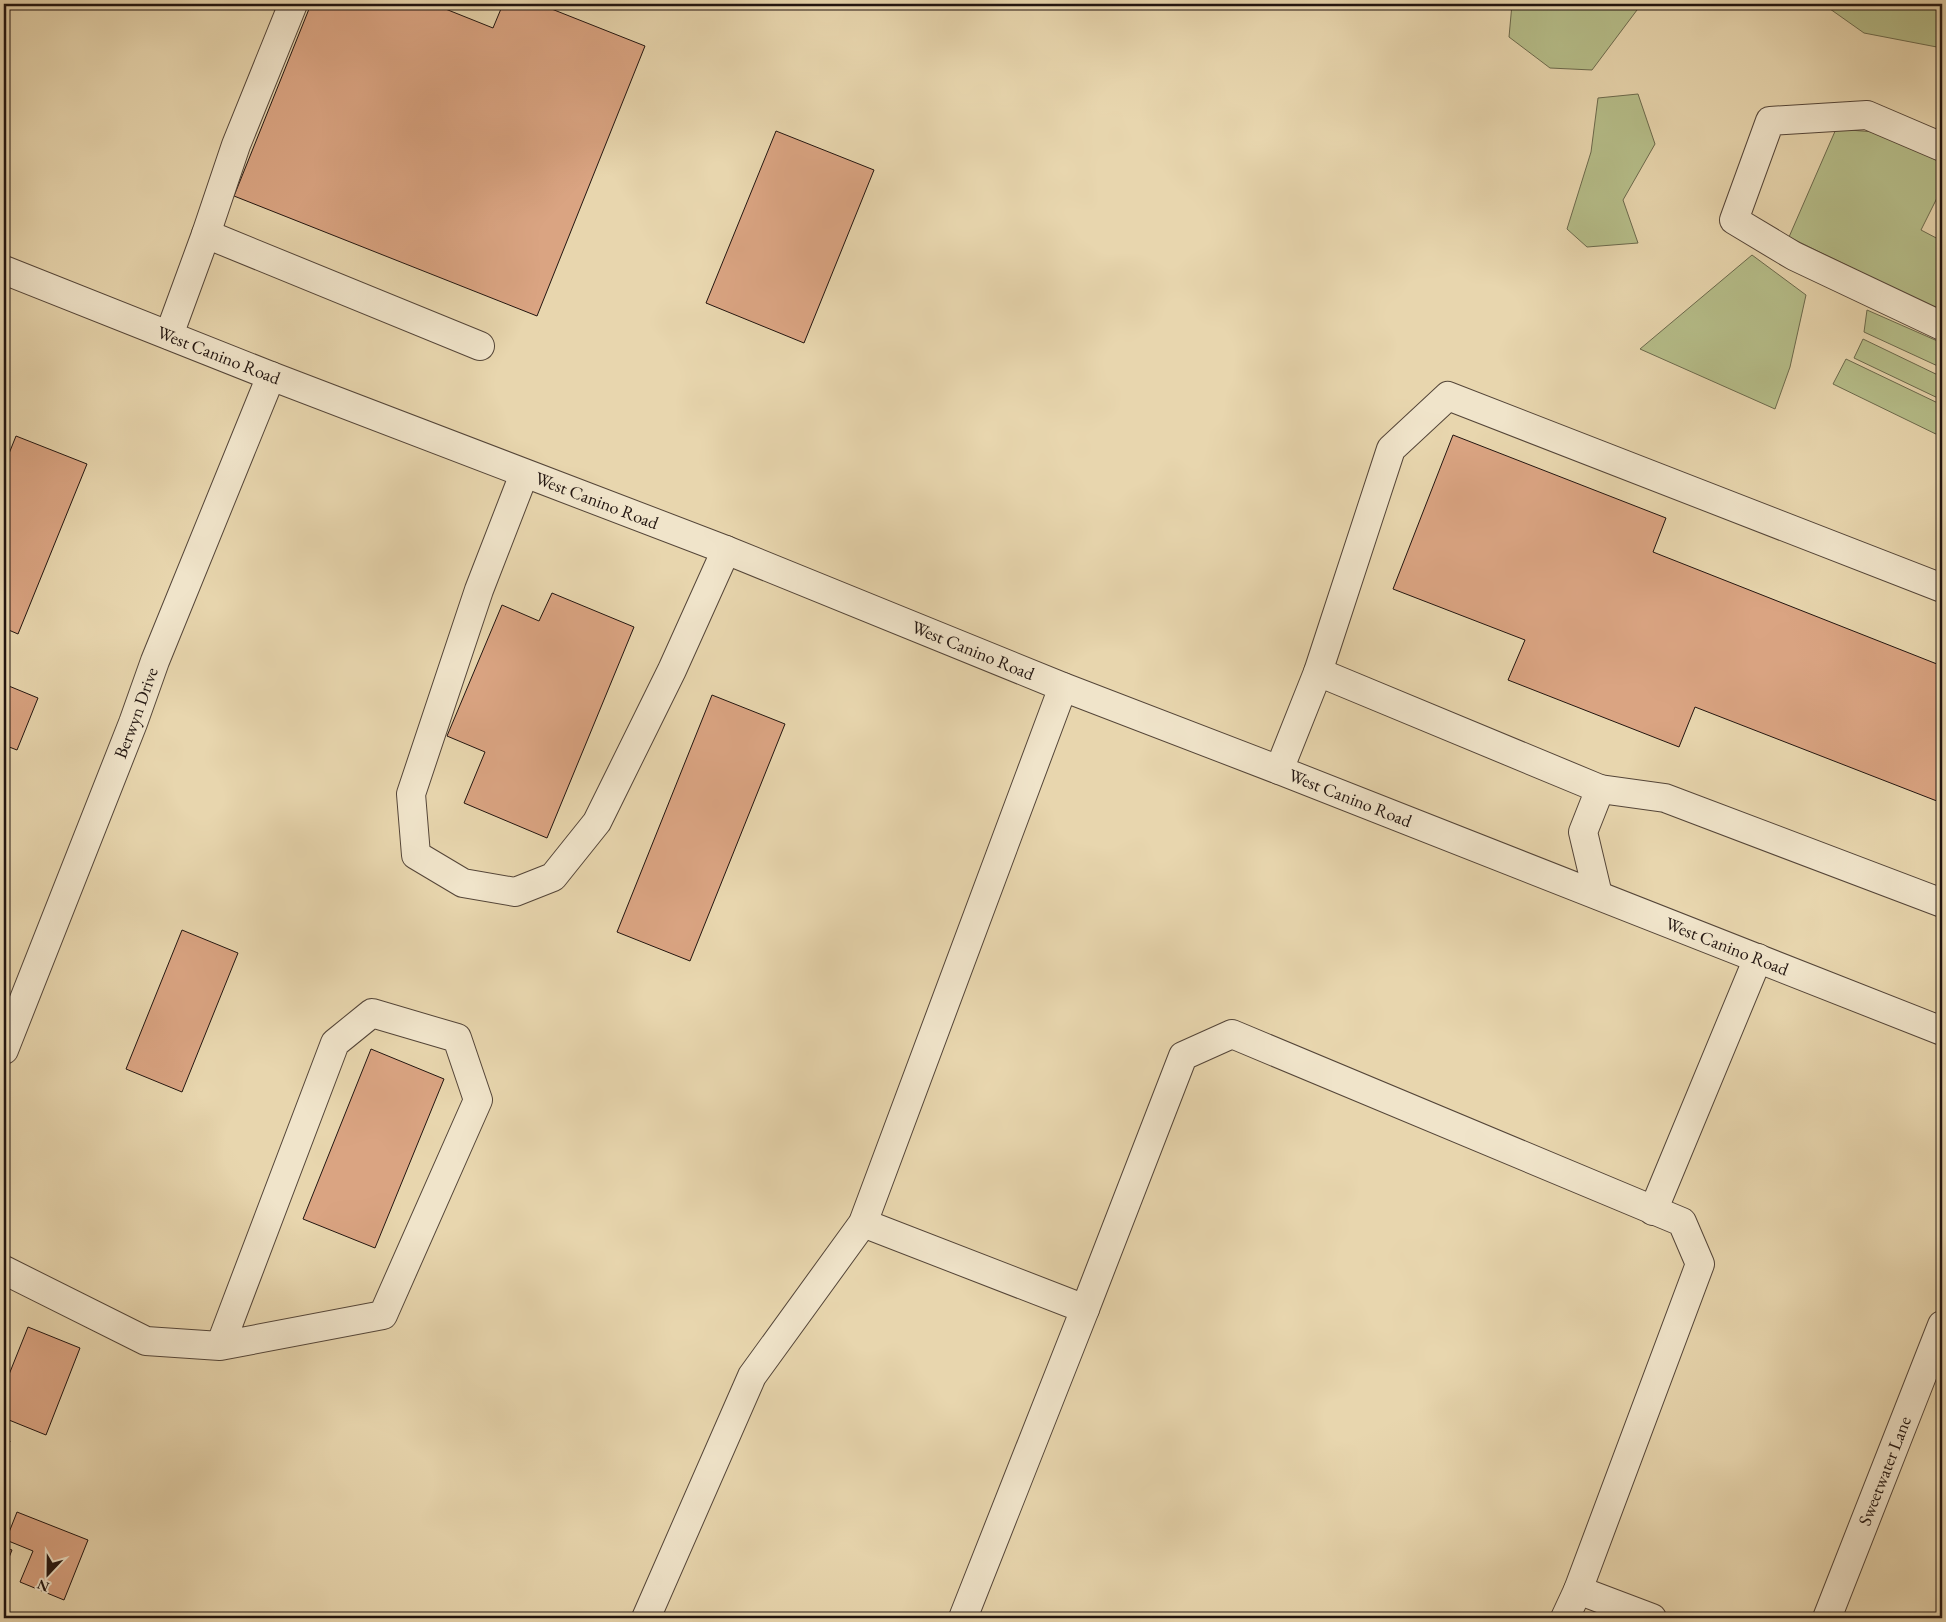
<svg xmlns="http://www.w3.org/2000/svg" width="1946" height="1622" font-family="'EB Garamond',serif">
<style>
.green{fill:#b6be8a;stroke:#6c6a4d}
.building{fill:#daa482;stroke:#221510}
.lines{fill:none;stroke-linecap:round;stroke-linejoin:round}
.minor-casing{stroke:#544538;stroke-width:30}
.minor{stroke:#f0e4ca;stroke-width:28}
.labels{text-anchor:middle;stroke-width:5;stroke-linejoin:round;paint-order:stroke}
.street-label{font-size:18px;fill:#221510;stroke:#f0e4ca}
</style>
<rect width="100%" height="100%" fill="#e8d6ae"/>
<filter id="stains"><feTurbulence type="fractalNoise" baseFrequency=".004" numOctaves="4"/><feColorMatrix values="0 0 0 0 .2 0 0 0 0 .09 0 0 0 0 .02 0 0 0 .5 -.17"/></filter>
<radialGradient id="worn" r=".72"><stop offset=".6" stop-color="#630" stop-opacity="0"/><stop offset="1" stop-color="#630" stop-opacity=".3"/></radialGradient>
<path class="green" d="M 1512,4 L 1638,4 L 1637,10 L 1592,70 L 1550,68 L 1509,37 Z
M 1823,4 L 1942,4 L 1942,48 L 1864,33 Z
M 1638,94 L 1655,144 L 1623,200 L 1638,243 L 1587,247 L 1567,229 L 1591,152 L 1598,98 Z
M 1836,129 L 1875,132 L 1942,162 L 1942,188 L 1921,230 L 1942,241 L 1942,312 L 1789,237 Z
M 1752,255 L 1806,295 L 1790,367 L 1775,409 L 1640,349 Z
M 1867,310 L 1942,343 L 1942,368 L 1864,332 Z
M 1863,339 L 1942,377 L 1942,400 L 1854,358 Z
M 1846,359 L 1942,405 L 1942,437 L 1833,384 Z"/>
<path class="building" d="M 311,4 L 433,4 L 493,28 L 503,4 L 539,4 L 645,46 L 537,316 L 234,196 Z
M 776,131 L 874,170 L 804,343 L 706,303 Z
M 1453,435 L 1666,518 L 1653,552 L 1942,666 L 1942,803 L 1695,707 L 1679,747 L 1508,680 L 1525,640 L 1393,589 Z
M 16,436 L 87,464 L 18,634 L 4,628 L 4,466 Z
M 552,593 L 634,627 L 547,838 L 464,803 L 485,752 L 447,736 L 502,605 L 539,621 Z
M 4,684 L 38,698 L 17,750 L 4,745 Z
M 712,695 L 785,724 L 690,961 L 617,932 Z
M 182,930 L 238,953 L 182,1092 L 126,1069 Z
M 371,1049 L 444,1079 L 375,1248 L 303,1219 Z
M 28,1327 L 80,1348 L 46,1435 L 4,1418 L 4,1387 Z
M 4,1439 L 10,1441 L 4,1456 Z
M 17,1512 L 88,1540 L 64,1600 L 20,1582 L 33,1551 L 6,1540 Z
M 4,1547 L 12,1550 L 4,1570 Z"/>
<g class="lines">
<defs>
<g id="minor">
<path d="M 1942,147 L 1867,115 L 1770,121 L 1734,220 L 1794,256 L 1942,326"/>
<path d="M 206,234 L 480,346"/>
<path id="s1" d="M 4,270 L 271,376 L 726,550 L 1063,687 L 1279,770 L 1942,1031"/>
<path d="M 169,335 L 206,234 L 236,145 L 293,4"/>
<path d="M 524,474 L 479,590 L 411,794 L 416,855 L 463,883 L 515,892 L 553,877 L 597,822 L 672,670 L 726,550"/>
<path d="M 1318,672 L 1391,449 L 1448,396 L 1942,588"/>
<path d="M 1279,770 L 1318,672 L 1600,789 L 1583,832 L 1598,895"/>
<path d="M 1600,789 L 1665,798 L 1942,903"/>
<path id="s2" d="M 4,1050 L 133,723 L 155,661 L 271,376"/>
<path d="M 1653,1211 L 1758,958"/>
<path d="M 863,1223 L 1085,1309 L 963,1618"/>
<path d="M 4,1270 L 146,1341 L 220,1346 L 383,1315 L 478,1100 L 457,1038 L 372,1013 L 335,1043 L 220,1346"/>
<path d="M 1085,1309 L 1183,1056 L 1232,1034 L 1682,1222 L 1700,1264 L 1578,1590 L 1652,1618"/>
<path d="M 646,1618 L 752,1376 L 863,1223 L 1063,687"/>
<path d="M 1565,1618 L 1578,1590"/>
<path id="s3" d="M 1827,1618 L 1942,1325"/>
</g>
</defs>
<use href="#minor" class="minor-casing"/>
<use href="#minor" class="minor"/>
</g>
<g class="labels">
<g class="street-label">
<text dy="6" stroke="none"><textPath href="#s1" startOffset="231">West Canino Road</textPath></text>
<text dy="6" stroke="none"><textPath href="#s1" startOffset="636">West Canino Road</textPath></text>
<text dy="6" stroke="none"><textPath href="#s1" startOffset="1041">West Canino Road</textPath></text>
<text dy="6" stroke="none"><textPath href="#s2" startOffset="362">Berwyn Drive</textPath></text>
<text dy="6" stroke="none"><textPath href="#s1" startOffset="1446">West Canino Road</textPath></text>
<text dy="6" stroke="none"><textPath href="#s1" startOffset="1851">West Canino Road</textPath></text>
<text dy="6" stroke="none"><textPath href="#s3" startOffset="158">Sweetwater Lane</textPath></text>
</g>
</g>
<rect width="1946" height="1622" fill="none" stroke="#e8d6ae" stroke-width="20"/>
<rect x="5" y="5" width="1936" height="1612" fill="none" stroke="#221510" stroke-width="2.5"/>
<rect x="10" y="10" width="1926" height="1602" fill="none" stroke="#221510"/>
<g transform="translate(48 1574) rotate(202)" stroke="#f0e4ca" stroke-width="4" paint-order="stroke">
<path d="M0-4L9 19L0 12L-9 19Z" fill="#221510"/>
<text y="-8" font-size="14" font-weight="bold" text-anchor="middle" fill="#221510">N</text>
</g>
<rect width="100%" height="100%" filter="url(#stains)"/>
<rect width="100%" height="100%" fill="url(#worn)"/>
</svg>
